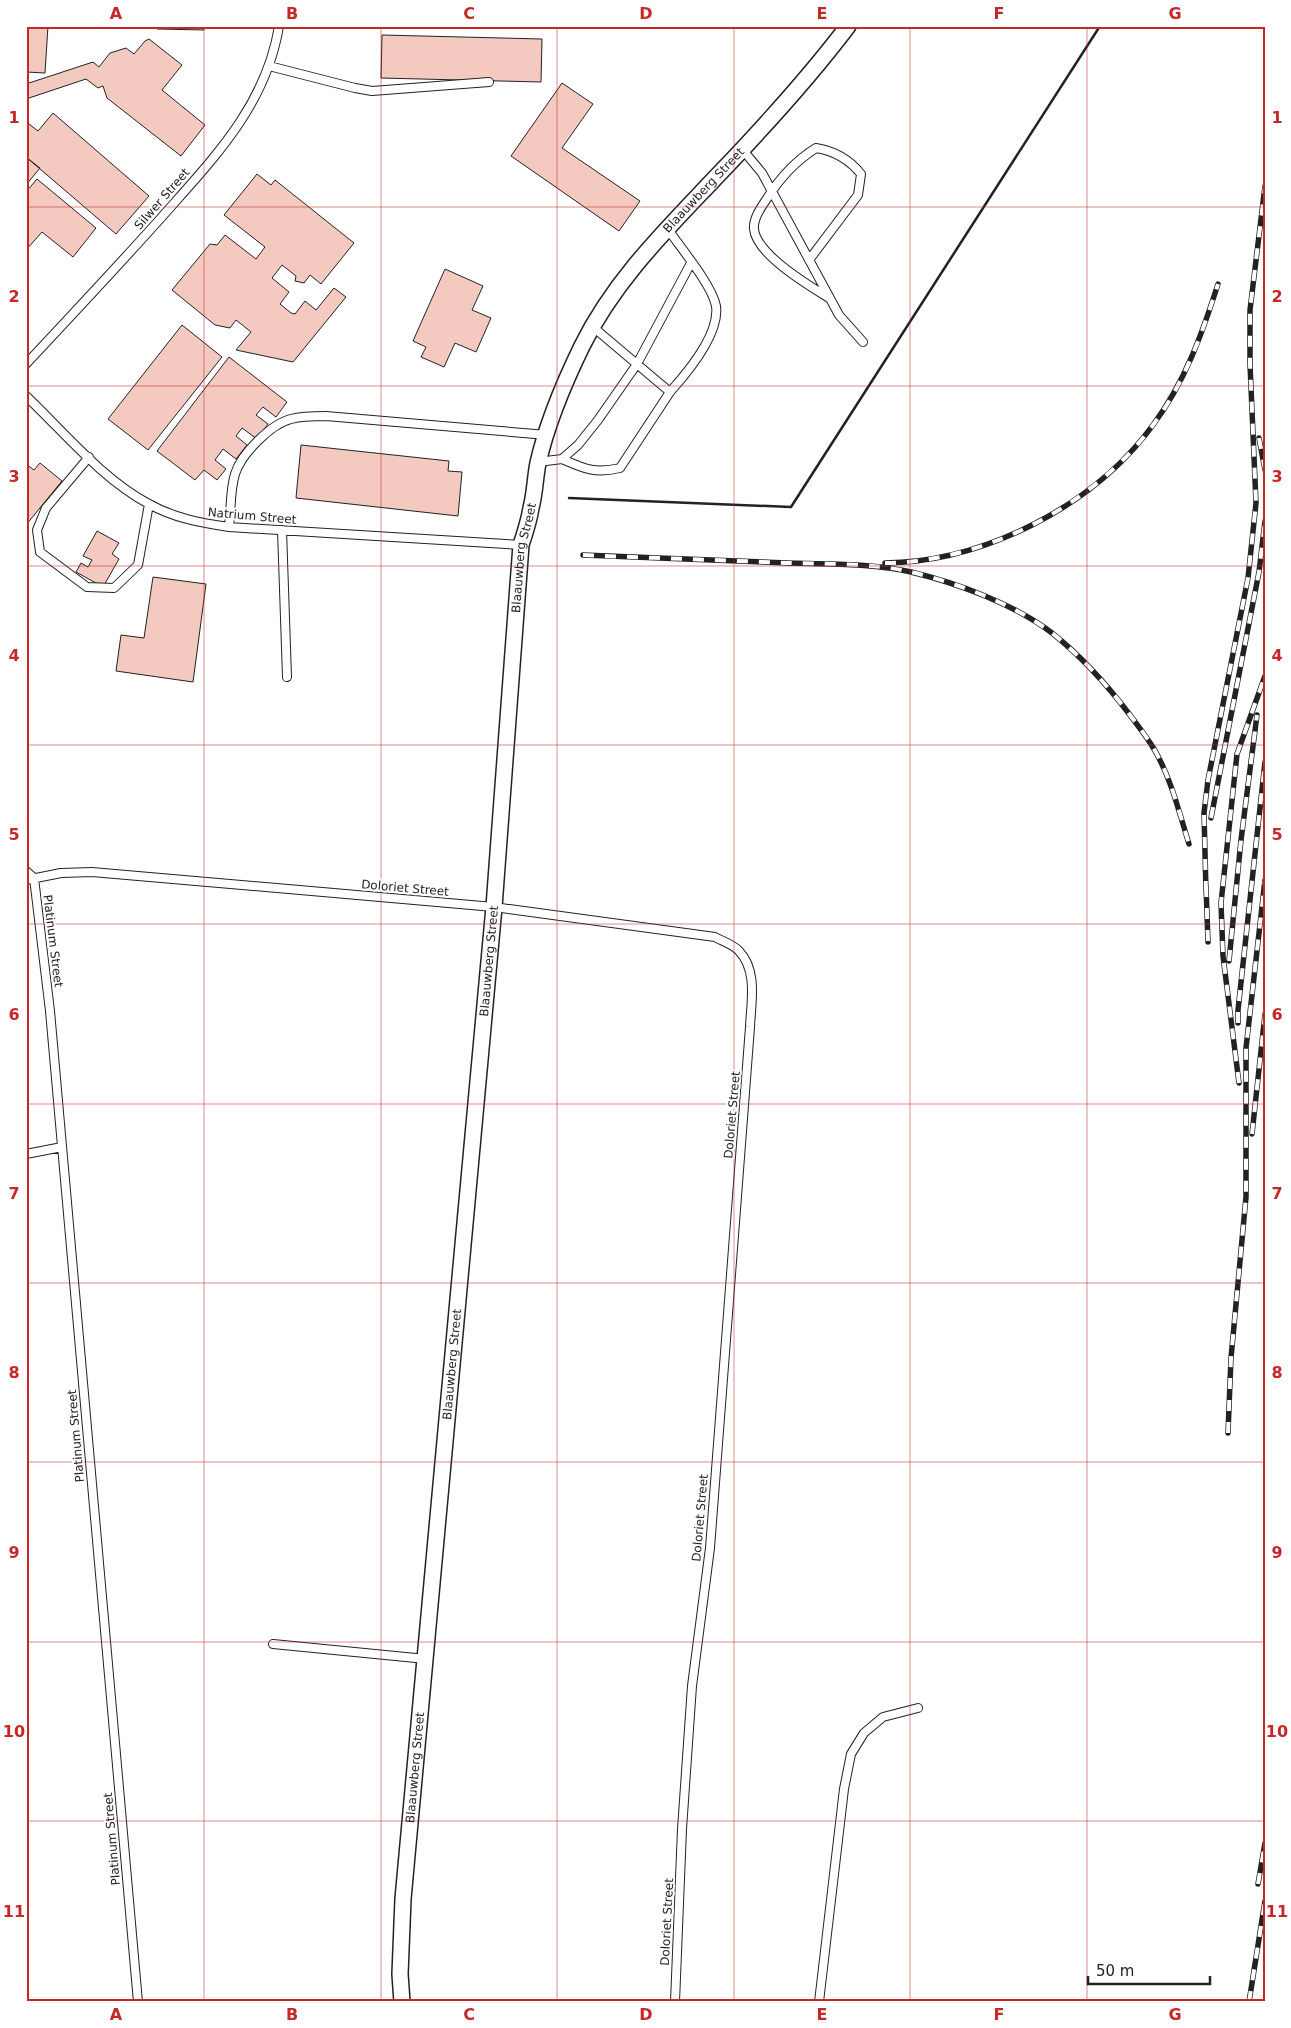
<svg xmlns="http://www.w3.org/2000/svg" width="1291" height="2028" font-family="'DejaVu Sans',sans-serif">
<style>
.building{fill:#f3c9c0;stroke:#222}
.lines{fill:none;stroke-linecap:round;stroke-linejoin:round}
.service-casing{stroke:#222;stroke-width:10}
.minor-casing{stroke:#222;stroke-width:18}
.service{stroke:#fff;stroke-width:8}
.minor{stroke:#fff;stroke-width:15}
.rail-casing{stroke:#222;stroke-width:5.5}
.rail{stroke:#fff;stroke-width:4;stroke-dasharray:11;stroke-linecap:butt}
.wall{stroke:#222;stroke-width:2.5}
.grid{fill:none;stroke:#c62828;stroke-width:1;stroke-opacity:0.55}
.labels{text-anchor:middle;stroke-width:4;stroke-linejoin:round;paint-order:stroke}
.street-label{font-size:12px;fill:#222;stroke:#fff}
.neatline{fill:none;stroke:#c62828;stroke-width:2}
.grid-label{font-size:16px;text-anchor:middle;font-weight:bold;fill:#c62828}
</style>
<rect width="100%" height="100%" fill="#fff"/>
<path class="building" d="M 26,26 L 48,26 L 45,73 L 26,72 Z
M 157,26 L 204,26 L 204,30 L 157,29 Z
M 340,26 L 411,26 L 411,28 Z
M 382,35 L 542,39 L 541,82 L 381,78 Z
M 149,39 L 182,65 L 162,90 L 205,125 L 181,156 L 107,98 L 103,86 L 98,88 L 86,79 L 26,99 L 26,84 L 93,62 L 99,67 L 110,53 L 126,48 L 134,54 L 145,41 Z
M 562,83 L 593,104 L 562,148 L 640,201 L 619,231 L 511,156 Z
M 53,113 L 149,196 L 116,234 L 26,157 L 26,126 L 29,124 L 38,131 Z
M 26,157 L 40,168 L 26,185 Z
M 257,174 L 271,185 L 275,180 L 354,243 L 321,284 L 310,275 L 304,283 L 295,281 L 296,276 L 282,265 L 272,278 L 289,292 L 280,304 L 291,313 L 295,314 L 305,301 L 316,310 L 334,288 L 346,297 L 293,362 L 236,350 L 251,332 L 236,320 L 230,328 L 215,325 L 172,290 L 210,244 L 217,245 L 225,235 L 256,259 L 265,247 L 224,215 Z
M 37,179 L 96,228 L 73,257 L 42,232 L 26,250 L 26,192 Z
M 445,269 L 483,286 L 472,310 L 491,318 L 476,352 L 455,343 L 444,367 L 421,357 L 426,347 L 413,341 Z
M 182,325 L 222,357 L 148,450 L 108,419 Z
M 229,357 L 287,402 L 276,417 L 263,407 L 256,415 L 268,424 L 257,439 L 242,428 L 236,436 L 247,445 L 236,459 L 223,449 L 215,460 L 226,469 L 217,480 L 204,470 L 195,480 L 157,451 Z
M 301,445 L 449,461 L 448,471 L 462,472 L 458,516 L 296,498 Z
M 40,463 L 62,481 L 26,525 L 26,464 L 34,470 Z
M 97,531 L 119,543 L 112,554 L 119,559 L 103,587 L 76,572 L 81,563 L 88,567 L 92,560 L 83,556 Z
M 153,577 L 206,584 L 193,682 L 116,671 L 121,635 L 144,638 Z"/>
<g class="lines">
<defs>
<path id="service" d="M 269,66 L 355,88 L 372,91 L 489,82
M 742,149 L 762,173 L 839,315 L 863,342
M 809,260 L 858,195 L 861,174 C 849,159 835,151 816,148 C 797,160 780,178 768,197 C 762,206 753,218 754,229 C 756,254 808,285 829,298
M 593,327 L 670,392 C 688,372 720,334 716,306 C 712,285 680,247 667,228
M 26,364 C 71,316 116,268 160,219 C 211,161 266,107 279,26
M 26,396 C 64,432 102,479 149,504 C 174,518 201,523 229,527 L 521,545
M 89,457 L 46,508 L 37,530 L 40,552 L 87,587 L 114,588 L 138,565 L 149,504
M 562,459 C 585,469 595,474 620,468 L 670,392
M 538,462 L 562,459 L 578,445 L 598,420 L 637,364 L 691,263
M 229,527 C 231,510 230,490 235,474 C 241,454 271,424 291,419 C 302,416 314,416 326,416 L 547,435
M 282,530 L 287,677
M 26,871 L 34,878 L 50,1011 L 138,2002
M 26,880 L 61,873 L 92,872 L 494,907 L 715,937 C 722,941 734,945 739,951 C 758,971 751,1002 750,1027 L 710,1548 L 692,1686 L 682,1829 L 675,2002
M 26,1154 L 62,1147
M 273,1644 L 426,1659
M 819,2002 L 844,1789 L 851,1754 L 864,1733 L 883,1717 L 918,1708"/>
<g id="minor">
<path id="s1" d="M 402,2002 L 400,1974 L 403,1899 L 494,907 L 521,545 C 525,533 529,521 531,508 C 535,493 535,478 538,463 C 547,423 564,383 582,346 C 615,279 668,228 718,175 C 764,127 808,79 848,26"/>
</g>
</defs>
<use href="#service" class="service-casing"/>
<use href="#minor" class="minor-casing"/>
<use href="#service" class="service"/>
<use href="#minor" class="minor"/>
<defs>
<path id="rail" d="M 1259,438 L 1265,470
M 583,555 C 651,558 719,560 787,563 C 824,564 875,563 911,572 C 957,583 1014,604 1052,633 C 1081,656 1108,686 1130,715 C 1138,726 1147,737 1154,749 C 1171,778 1179,812 1189,844
M 885,563 C 984,562 1094,506 1153,425 C 1185,382 1202,334 1218,284
M 1211,818 L 1259,572 L 1265,521
M 1206,886 L 1208,942
M 1206,892 L 1204,813 L 1208,780 L 1248,578 L 1256,503 L 1250,364 L 1250,310 L 1265,186
M 1229,961 L 1241,840 L 1257,715
M 1238,1023 L 1238,1010 L 1265,762
M 1239,1083 L 1223,956 L 1221,903 L 1237,754 L 1265,676
M 1252,1134 L 1265,1014
M 1228,1433 L 1231,1358 L 1246,1197 L 1246,1048 L 1265,880
M 1258,1884 L 1265,1843
M 1249,2002 L 1265,1901"/>
</defs>
<use href="#rail" class="rail-casing"/>
<use href="#rail" class="rail"/>
<path class="wall" d="M 569,498 L 791,507 L 1100,26"/>
</g>
<path class="grid" d="M 204,26 L 204,2002M 381,26 L 381,2002M 557,26 L 557,2002M 734,26 L 734,2002M 910,26 L 910,2002M 1087,26 L 1087,2002M 26,207 L 1265,207M 26,386 L 1265,386M 26,566 L 1265,566M 26,745 L 1265,745M 26,924 L 1265,924M 26,1104 L 1265,1104M 26,1283 L 1265,1283M 26,1462 L 1265,1462M 26,1642 L 1265,1642M 26,1821 L 1265,1821"/>
<g class="labels">
<g class="street-label">
<text dy="4" stroke="none"><textPath href="#s1" startOffset="1870">Blaauwberg Street</textPath></text>
<text transform="translate(162 199) rotate(-49)" y="4">Silwer Street</text>
<text transform="translate(252 516) rotate(5)" y="4">Natrium Street</text>
<text dy="4" stroke="none"><textPath href="#s1" startOffset="1450">Blaauwberg Street</textPath></text>
<text transform="translate(405 888) rotate(5)" y="4">Doloriet Street</text>
<text transform="translate(53 941) rotate(83)" y="4">Platinum Street</text>
<text dy="4" stroke="none"><textPath href="#s1" startOffset="1045">Blaauwberg Street</textPath></text>
<text transform="translate(732 1115) rotate(-85)" y="4">Doloriet Street</text>
<text dy="4" stroke="none"><textPath href="#s1" startOffset="640">Blaauwberg Street</textPath></text>
<text transform="translate(76 1436) rotate(-95)" y="4">Platinum Street</text>
<text transform="translate(700 1518) rotate(-85)" y="4">Doloriet Street</text>
<text dy="4" stroke="none"><textPath href="#s1" startOffset="235">Blaauwberg Street</textPath></text>
<text transform="translate(112 1839) rotate(-95)" y="4">Platinum Street</text>
<text transform="translate(667 1922) rotate(-87)" y="4">Doloriet Street</text>
</g>
</g>
<rect width="1291" height="2028" fill="none" stroke="#ffffff" stroke-width="55"/>
<path d="M1088 1976v8h122v-8" fill="none" stroke="#222222" stroke-width="2.5"/>
<text x="1096" y="1976" font-size="15" fill="#222222" stroke="#ffffff" stroke-width="4" paint-order="stroke">50 m</text>
<rect x="28" y="28" width="1236" height="1972" class="neatline"/>
<g class="grid-label">
<text x="116" y="19">A</text>
<text x="292" y="19">B</text>
<text x="469" y="19">C</text>
<text x="646" y="19">D</text>
<text x="822" y="19">E</text>
<text x="999" y="19">F</text>
<text x="1175" y="19">G</text>
<text x="14" y="123">1</text>
<text x="1277" y="123">1</text>
<text x="14" y="302">2</text>
<text x="1277" y="302">2</text>
<text x="14" y="482">3</text>
<text x="1277" y="482">3</text>
<text x="14" y="661">4</text>
<text x="1277" y="661">4</text>
<text x="14" y="840">5</text>
<text x="1277" y="840">5</text>
<text x="14" y="1020">6</text>
<text x="1277" y="1020">6</text>
<text x="14" y="1199">7</text>
<text x="1277" y="1199">7</text>
<text x="14" y="1378">8</text>
<text x="1277" y="1378">8</text>
<text x="14" y="1558">9</text>
<text x="1277" y="1558">9</text>
<text x="14" y="1737">10</text>
<text x="1277" y="1737">10</text>
<text x="14" y="1917">11</text>
<text x="1277" y="1917">11</text>
<text x="116" y="2020">A</text>
<text x="292" y="2020">B</text>
<text x="469" y="2020">C</text>
<text x="646" y="2020">D</text>
<text x="822" y="2020">E</text>
<text x="999" y="2020">F</text>
<text x="1175" y="2020">G</text>
</g>
</svg>
